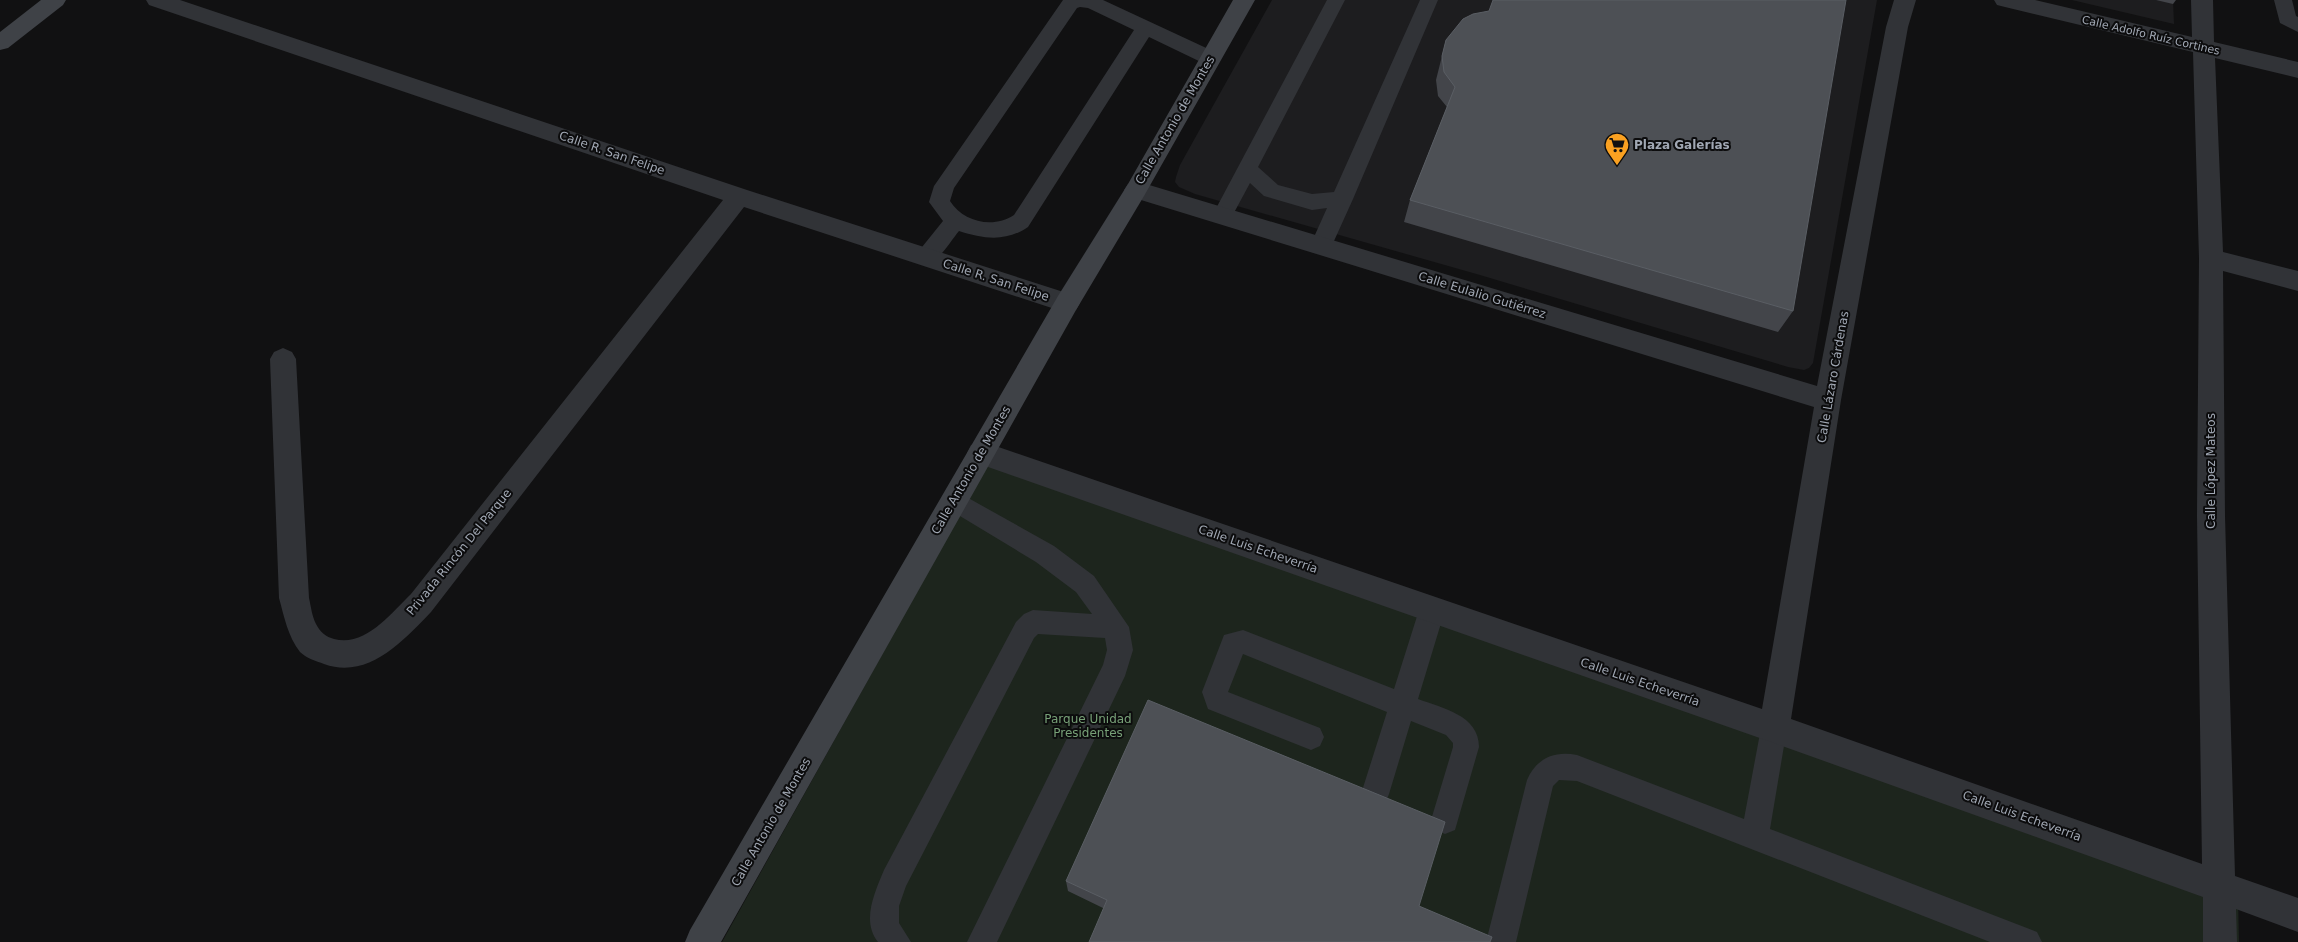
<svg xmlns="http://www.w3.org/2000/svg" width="2298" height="942" font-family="'DejaVu Sans',sans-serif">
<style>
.built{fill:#1d1d1f}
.green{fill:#1d251d}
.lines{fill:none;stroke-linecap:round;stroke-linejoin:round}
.service{fill:#313337;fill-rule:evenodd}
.minor{fill:#313337;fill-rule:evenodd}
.secondary{fill:#3f4247;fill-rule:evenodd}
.wall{fill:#43454a}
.building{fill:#4d5055;stroke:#5a5e64}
.labels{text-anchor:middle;stroke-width:4;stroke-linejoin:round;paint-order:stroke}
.far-street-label{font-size:11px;fill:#a1a8b4;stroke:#0c0c0d}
.street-label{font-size:12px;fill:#a1a8b4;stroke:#0c0c0d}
.poi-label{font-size:12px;font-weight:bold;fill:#a1a8b4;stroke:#0c0c0d;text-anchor:start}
.park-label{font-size:12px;fill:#77a077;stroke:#0c0c0d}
</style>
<rect width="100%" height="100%" fill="#111112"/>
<path class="built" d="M 1272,0 L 1877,0 L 1813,363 L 1809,368 L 1804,370 L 1788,367 L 1480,275 L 1195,194 L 1179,187 L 1175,182 L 1176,177 L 1180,165 Z
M 2072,0 L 2173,0 L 2174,24 Z"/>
<path class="green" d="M 988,464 L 2238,896 L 2239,942 L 722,942 Z"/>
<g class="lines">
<path class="service" d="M 1063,0 L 1103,0 L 1217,53 L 1220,58 L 1217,63 L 1210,65 L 1203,63 L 1149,37 L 1028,227 C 1006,242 984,239 959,231 C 948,244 936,269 917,263 L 914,257 L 943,221 L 929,202 L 934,186 ZM 1080,7 L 1088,8 L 1134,30 L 1014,215 C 993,229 963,222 950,201 L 954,188 L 1077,8 Z
M 1327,0 L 1345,0 L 1258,167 L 1278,185 L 1312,194 L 1334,192 L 1420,0 L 1438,0 L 1353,199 L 1329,252 L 1321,254 L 1313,252 L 1310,246 L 1327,208 L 1312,210 L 1264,196 L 1250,183 L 1229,222 L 1222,224 L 1215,222 L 1212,216 Z
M 2274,0 L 2292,0 L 2296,16 L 2298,17 L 2298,32 L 2280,23 Z
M 954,490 L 1054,546 L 1094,576 L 1129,627 L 1133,650 L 1125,676 L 997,942 L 967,942 L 1103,665 L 1107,650 L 1105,638 L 1038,634 L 1034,638 L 906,886 L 899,906 L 899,923 L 911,942 L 878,942 C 861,921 875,892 884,870 L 1016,622 L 1024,614 L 1033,610 L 1092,614 L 1076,592 L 1036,562 L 945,507 L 942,500 L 945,493 Z
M 1432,598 L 1441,602 L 1445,610 L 1418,699 C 1442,708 1479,715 1479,747 L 1455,830 L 1445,834 L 1435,830 L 1431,820 L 1453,747 L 1453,743 L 1446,735 L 1411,721 L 1389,794 L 1385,804 L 1375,808 L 1365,804 L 1361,794 L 1387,712 L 1243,654 L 1228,692 L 1320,728 L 1324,737 L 1320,746 L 1311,750 L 1208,709 L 1202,692 L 1224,635 L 1243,630 L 1394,689 L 1419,610 L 1423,602 Z
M 1774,715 L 1783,719 L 1787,728 L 1770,829 L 2037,932 L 2042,942 L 1990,942 L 1577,781 L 1559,780 L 1553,786 L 1516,942 L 1486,942 L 1527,780 C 1536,759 1554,750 1577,755 L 1744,819 L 1761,728 L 1765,719 Z"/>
<path class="minor" d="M 146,0 L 180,0 L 747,190 L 1076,296 L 1080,303 L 1076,310 L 1067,313 L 744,207 L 431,612 C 403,641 368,680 324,664 C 316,661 306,658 300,652 C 288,637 284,616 279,598 L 270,359 L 274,352 L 283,348 L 292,352 L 296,359 L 309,598 C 311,607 312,616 316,624 C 320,632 326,637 334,639 C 366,647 390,614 411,594 L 723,200 L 149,5 Z
M 1894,0 L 1916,0 L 1908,27 L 1841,400 L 1791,719 L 2202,864 L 2197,516 L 2199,258 L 2193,52 L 2005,7 L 1997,5 L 1994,0 L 2035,0 L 2192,37 L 2191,0 L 2213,0 L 2214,42 L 2298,62 L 2298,78 L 2215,58 L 2223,252 L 2298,271 L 2298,291 L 2223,271 L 2225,516 L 2235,876 L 2298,898 L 2298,932 L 2236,909 L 2237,942 L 2203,942 L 2203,897 L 1774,743 L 971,461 L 967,453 L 971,445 L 981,441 L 1762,709 L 1814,407 L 1128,196 L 1124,190 L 1128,184 L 1136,181 L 1817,386 L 1886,27 Z"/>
<path class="secondary" d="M 41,0 L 66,0 L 63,5 L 8,48 L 0,50 L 0,32 Z
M 1233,0 L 1255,0 L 1144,196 L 1076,310 L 721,942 L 685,942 L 690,930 L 1058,296 L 1128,184 Z"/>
</g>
<path class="wall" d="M 2156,0 L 2176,0 L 2173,4 Z
M 1446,40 L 1793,311 L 1778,332 L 1404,222 L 1410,200 L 1447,107 L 1438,96 L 1436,80 Z
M 1066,881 L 1419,906 L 1103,908 L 1068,891 Z"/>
<path class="building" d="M 1493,0 L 1846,0 L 1793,311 L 1410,200 L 1455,87 L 1444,72 L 1442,56 L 1446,40 L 1463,19 L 1473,14 L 1489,11 Z
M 1148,700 L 1445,822 L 1419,906 L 1492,937 L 1490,942 L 1089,942 L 1107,900 L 1066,881 Z"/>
<defs>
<symbol id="supermarket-pin" viewBox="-11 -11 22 30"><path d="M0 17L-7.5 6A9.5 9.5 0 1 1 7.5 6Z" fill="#faa121" stroke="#0c0c0d"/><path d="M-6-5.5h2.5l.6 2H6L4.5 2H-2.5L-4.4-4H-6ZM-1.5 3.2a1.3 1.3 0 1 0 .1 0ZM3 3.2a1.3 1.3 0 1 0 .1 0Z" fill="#111"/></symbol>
</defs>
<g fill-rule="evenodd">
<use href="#supermarket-pin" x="1603" y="131" width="28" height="38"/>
</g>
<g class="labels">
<g class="far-street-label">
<text transform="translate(2151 35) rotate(13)" y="4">Calle Adolfo Ruíz Cortines</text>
</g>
<g class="street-label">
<text transform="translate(1175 120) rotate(-60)" y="4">Calle Antonio de Montes</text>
<text transform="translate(612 153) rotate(19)" y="4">Calle R. San Felipe</text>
<text transform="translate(996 280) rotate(18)" y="4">Calle R. San Felipe</text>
<text transform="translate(1482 295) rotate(17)" y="4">Calle Eulalio Gutiérrez</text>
<text transform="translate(1833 377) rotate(-80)" y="4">Calle Lázaro Cárdenas</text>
<text transform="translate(971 470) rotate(-60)" y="4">Calle Antonio de Montes</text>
<text transform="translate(2211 471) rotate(-90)" y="4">Calle López Mateos</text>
<text transform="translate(1258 549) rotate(19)" y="4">Calle Luis Echeverría</text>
<text transform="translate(459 552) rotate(-51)" y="4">Privada Rincón Del Parque</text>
<text transform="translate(1640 682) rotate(19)" y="4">Calle Luis Echeverría</text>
<text transform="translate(2022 816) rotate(20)" y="4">Calle Luis Echeverría</text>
<text transform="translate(771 822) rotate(-60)" y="4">Calle Antonio de Montes</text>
</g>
<g class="poi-label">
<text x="1634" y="149">Plaza Galerías</text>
</g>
<g class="park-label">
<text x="1088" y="723">Parque Unidad<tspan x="1088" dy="14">Presidentes</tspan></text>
</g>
</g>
</svg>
